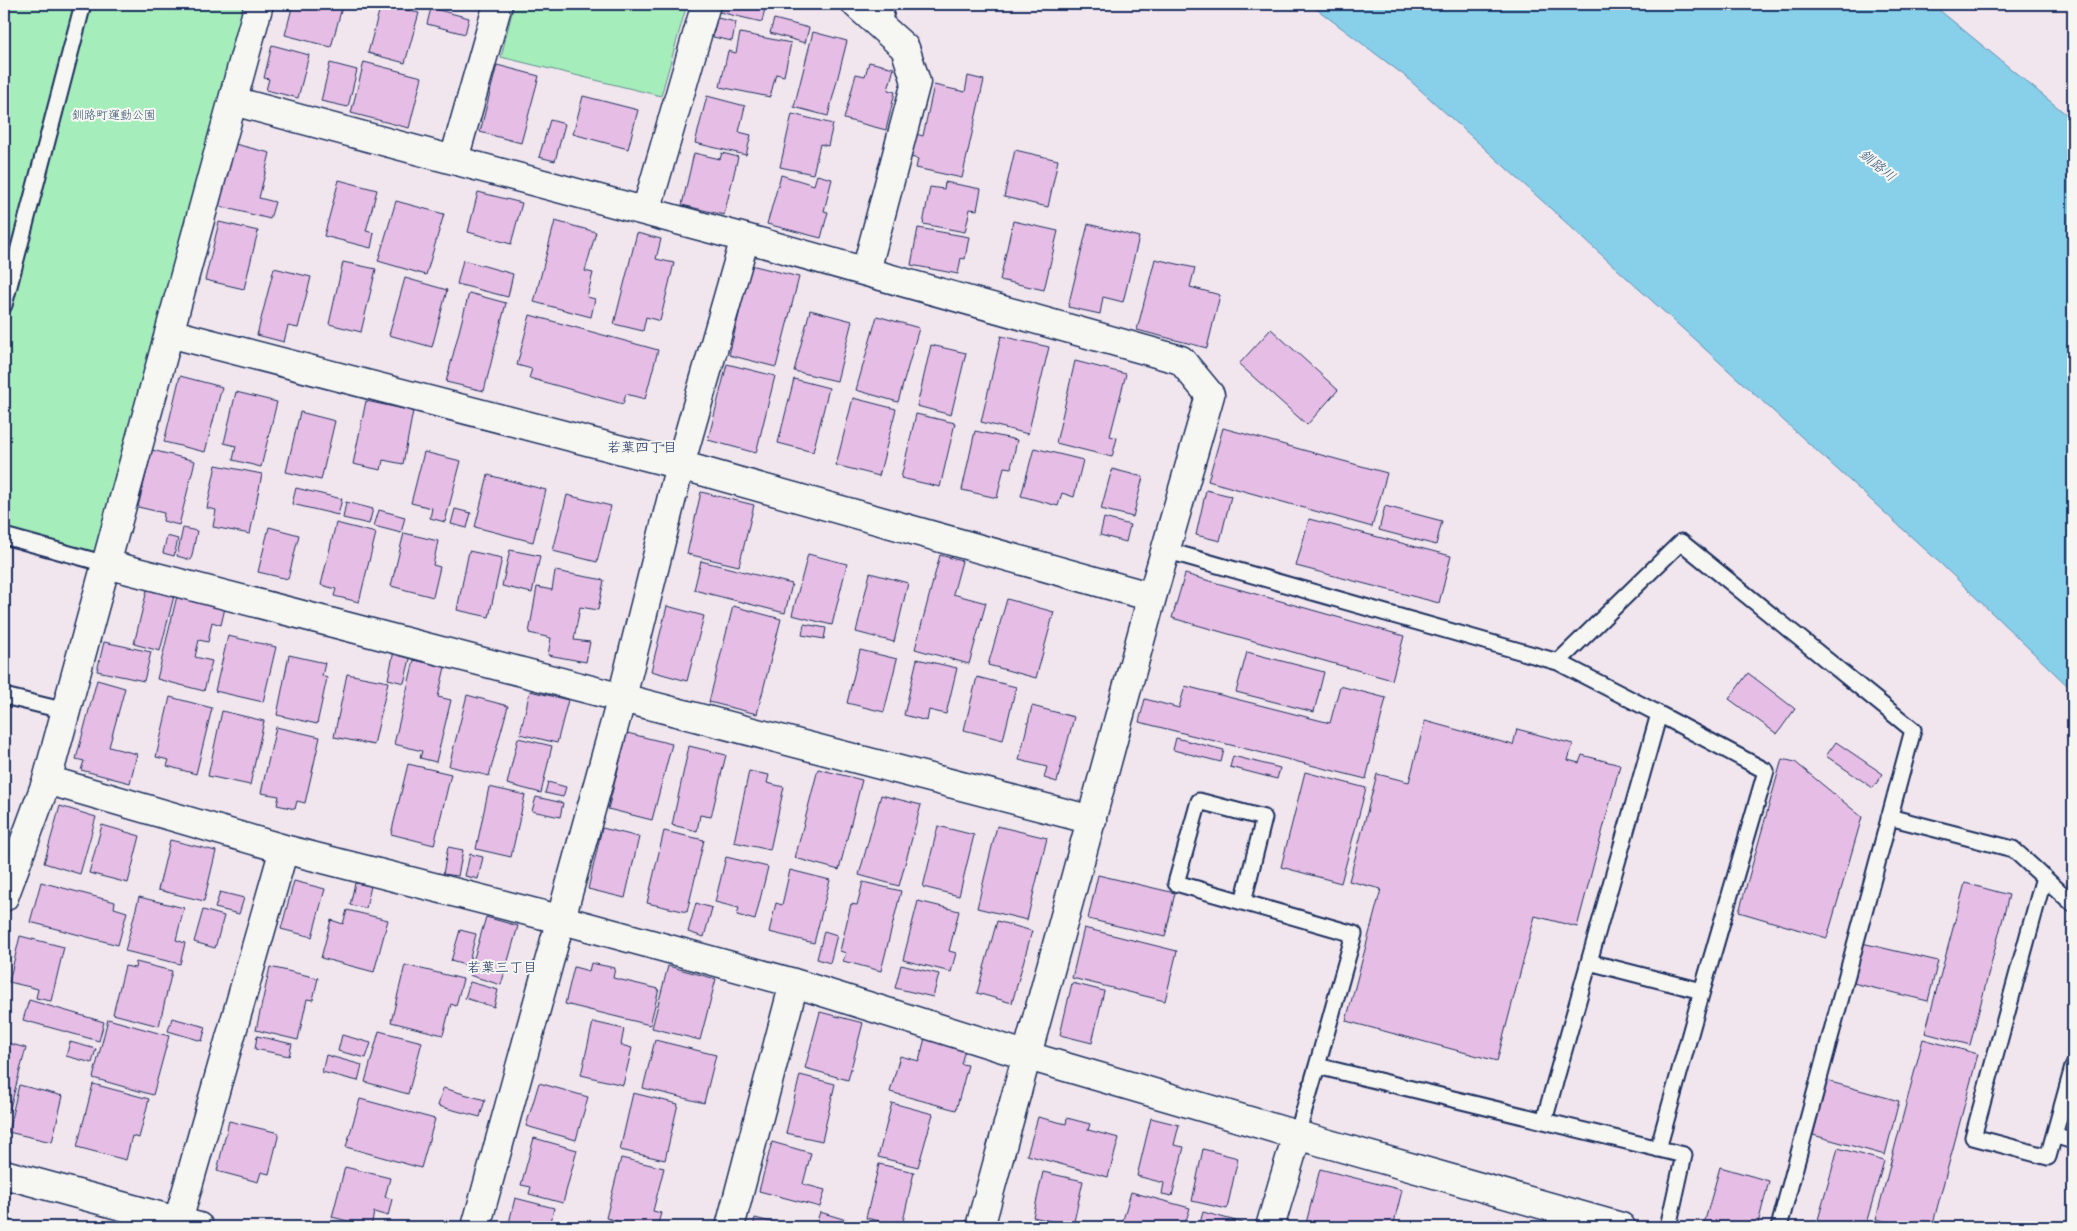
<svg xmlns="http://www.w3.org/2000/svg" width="2077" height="1231" font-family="Mali,'Klee One',sans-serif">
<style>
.green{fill:#a5edbb;stroke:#608e8c}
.water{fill:#88cfea;stroke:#5c8fb2}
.building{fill:#e6bde4;stroke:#1b2f5e}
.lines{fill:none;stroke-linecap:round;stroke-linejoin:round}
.lane-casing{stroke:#1b2f5e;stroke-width:19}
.street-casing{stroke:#1b2f5e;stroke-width:31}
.secondary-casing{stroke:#1b2f5e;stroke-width:31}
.lane{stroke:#f6f6f2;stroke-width:15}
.street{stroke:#f6f6f2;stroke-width:28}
.secondary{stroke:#f6f6f2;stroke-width:28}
.labels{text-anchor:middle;stroke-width:4;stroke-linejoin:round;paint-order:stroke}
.park-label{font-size:12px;fill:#375571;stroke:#f6f6f2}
.water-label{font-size:14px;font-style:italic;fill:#365781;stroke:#f6f6f2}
.neighbourhood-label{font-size:14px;fill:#1b2f5e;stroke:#f6f6f2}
</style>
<rect width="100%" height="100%" fill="#f1e5ee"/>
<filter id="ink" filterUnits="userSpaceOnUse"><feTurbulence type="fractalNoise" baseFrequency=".02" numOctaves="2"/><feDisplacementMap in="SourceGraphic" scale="10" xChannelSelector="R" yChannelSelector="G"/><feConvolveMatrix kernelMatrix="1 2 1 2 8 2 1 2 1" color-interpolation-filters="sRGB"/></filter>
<g filter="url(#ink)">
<path class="green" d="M 4,4 L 258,4 L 106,564 L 4,536 Z
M 514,4 L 687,4 L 661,96 L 501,57 Z"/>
<path class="water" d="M 1310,4 L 1932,4 L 2073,120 L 2073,691 L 1939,562 L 1405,76 Z"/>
<path class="building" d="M 293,4 L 343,4 L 331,47 L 285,35 Z
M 381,4 L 419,13 L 405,63 L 368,53 Z
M 721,4 L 766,4 L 762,22 L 719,12 Z
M 431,8 L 469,18 L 465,34 L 427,24 Z
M 717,18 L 736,22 L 732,41 L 713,37 Z
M 774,19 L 809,28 L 805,43 L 770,33 Z
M 813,32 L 847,41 L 828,116 L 794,107 Z
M 740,33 L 791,43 L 784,76 L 776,74 L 770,97 L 720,87 L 728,51 L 736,53 Z
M 272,45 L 309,55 L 298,98 L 266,90 L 269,79 L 264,78 Z
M 364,62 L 422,77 L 409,128 L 351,113 Z
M 869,62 L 894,68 L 888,90 L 895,92 L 886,130 L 844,119 L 856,74 L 865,76 Z
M 330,63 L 357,70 L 348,107 L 321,101 Z
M 497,65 L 539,76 L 521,143 L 480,132 Z
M 968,76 L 984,80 L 962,178 L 916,168 L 918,159 L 911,157 L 916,134 L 923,136 L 934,85 L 965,92 Z
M 583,96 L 638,110 L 628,149 L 573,134 Z
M 707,96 L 745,106 L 739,132 L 751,135 L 746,155 L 695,143 Z
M 792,114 L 833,124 L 828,146 L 820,144 L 813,174 L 780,167 Z
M 550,120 L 565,124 L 555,161 L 539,157 Z
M 235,144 L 270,153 L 259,198 L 275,202 L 270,219 L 219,206 Z
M 1015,150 L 1058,160 L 1048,207 L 1004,197 Z
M 694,153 L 720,159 L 722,153 L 738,157 L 724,215 L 682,205 Z
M 781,175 L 814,185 L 817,175 L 832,179 L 824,211 L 828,212 L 821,238 L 767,224 Z
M 339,180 L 377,190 L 366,231 L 374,233 L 371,248 L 324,236 Z
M 945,182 L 981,189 L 977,210 L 970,209 L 965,232 L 923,224 L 930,187 L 944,189 Z
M 478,192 L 522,203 L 511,244 L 468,232 Z
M 396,201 L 444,214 L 426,275 L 378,261 Z
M 555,221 L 596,232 L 585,271 L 593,273 L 587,297 L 595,299 L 591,317 L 534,302 Z
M 1013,221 L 1058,231 L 1044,290 L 1000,280 Z
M 219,222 L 258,231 L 244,289 L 205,280 Z
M 1088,224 L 1139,237 L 1123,302 L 1103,297 L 1100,314 L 1068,307 Z
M 918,228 L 969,237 L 965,259 L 961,258 L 958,274 L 911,265 Z
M 637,233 L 661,239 L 656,259 L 674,263 L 660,321 L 646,317 L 643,331 L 614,324 Z
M 1155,259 L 1195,268 L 1190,287 L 1220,295 L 1207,348 L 1137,330 Z
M 463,260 L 513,274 L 508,297 L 457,284 Z
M 343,262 L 376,269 L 361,332 L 329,324 Z
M 751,265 L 799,277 L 776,367 L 729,355 Z
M 274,268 L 311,277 L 298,328 L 288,326 L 284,342 L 257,335 Z
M 405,278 L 447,290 L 432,347 L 389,335 Z
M 469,293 L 506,303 L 484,391 L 446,382 Z
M 810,310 L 852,321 L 837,381 L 794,371 Z
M 530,315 L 658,350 L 645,399 L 626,394 L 623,404 L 529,378 L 532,369 L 517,365 Z
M 877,316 L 919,328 L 898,402 L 856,390 Z
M 1271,329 L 1338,390 L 1307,425 L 1239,364 Z
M 1001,336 L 1049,347 L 1028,434 L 981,422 Z
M 931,345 L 966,353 L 951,415 L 917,406 Z
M 1075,361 L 1126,374 L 1110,436 L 1117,438 L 1112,457 L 1056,443 Z
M 727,364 L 775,376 L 756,453 L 708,440 Z
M 180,376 L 222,387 L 205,452 L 164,442 Z
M 794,379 L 829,388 L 813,452 L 778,443 Z
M 236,392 L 277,402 L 261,467 L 233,460 L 236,446 L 224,443 Z
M 853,398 L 896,409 L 879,476 L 836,465 Z
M 366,401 L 413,411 L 403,464 L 383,460 L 381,470 L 353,464 Z
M 300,412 L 335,421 L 321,480 L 286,472 Z
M 916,414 L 955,423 L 940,487 L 901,478 Z
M 1223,428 L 1387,473 L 1372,527 L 1208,481 Z
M 975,431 L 1017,440 L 1011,468 L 1004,467 L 997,498 L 962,490 Z
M 1034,448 L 1083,460 L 1074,497 L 1062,493 L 1058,506 L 1021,496 Z
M 152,450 L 195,461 L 179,525 L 163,521 L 164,513 L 138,507 Z
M 424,452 L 461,461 L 445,522 L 430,518 L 432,508 L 411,503 Z
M 216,465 L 262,474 L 250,534 L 213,527 L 216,510 L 207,508 Z
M 1112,469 L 1143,477 L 1133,517 L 1101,509 Z
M 488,475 L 546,490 L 533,542 L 475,527 Z
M 296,488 L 342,499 L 338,515 L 292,504 Z
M 1206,490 L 1231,496 L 1220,541 L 1196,535 Z
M 701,492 L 754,505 L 739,566 L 687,554 Z
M 567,495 L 611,506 L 597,562 L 553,551 Z
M 346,502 L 373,509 L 369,524 L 343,518 Z
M 1385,506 L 1442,521 L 1436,545 L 1379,530 Z
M 455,509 L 471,513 L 467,528 L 451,524 Z
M 379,510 L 405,517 L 401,533 L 374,526 Z
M 1104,518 L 1130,525 L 1126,542 L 1100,535 Z
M 1309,519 L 1451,556 L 1439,603 L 1296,566 Z
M 336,523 L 376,533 L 359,602 L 334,596 L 336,589 L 321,585 Z
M 269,527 L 299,535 L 288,579 L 258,572 Z
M 183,528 L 197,531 L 191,560 L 177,556 Z
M 404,533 L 438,541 L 433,565 L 440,567 L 433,597 L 391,586 Z
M 167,536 L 178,539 L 174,556 L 163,553 Z
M 510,550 L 540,556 L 532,593 L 502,586 Z
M 469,551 L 502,558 L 489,617 L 457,610 Z
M 808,554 L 847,564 L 832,625 L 792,615 Z
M 940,555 L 962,561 L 953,594 L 986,603 L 969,664 L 915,649 Z
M 701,561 L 792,584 L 785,613 L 694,590 Z
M 555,571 L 604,580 L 598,610 L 580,607 L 574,640 L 590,642 L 586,662 L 548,655 L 551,638 L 529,633 L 537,587 L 552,590 Z
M 870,573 L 908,583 L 894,642 L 856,632 Z
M 1185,574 L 1404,636 L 1392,680 L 1172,618 Z
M 148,586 L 175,592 L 160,651 L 134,644 Z
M 177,596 L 225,608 L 221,625 L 212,622 L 208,642 L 199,640 L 195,657 L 212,661 L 204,691 L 157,679 Z
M 1007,599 L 1054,612 L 1036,678 L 988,665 Z
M 667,606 L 704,616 L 687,681 L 651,671 Z
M 733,606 L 781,619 L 757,714 L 709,702 Z
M 804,624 L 826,628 L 824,639 L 802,635 Z
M 228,636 L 276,647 L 263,702 L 215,691 Z
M 104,642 L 151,652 L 144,681 L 97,671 Z
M 860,650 L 897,659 L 884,712 L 847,703 Z
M 394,651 L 411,655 L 404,683 L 388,679 Z
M 1247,652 L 1324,672 L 1314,712 L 1236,692 Z
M 289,655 L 325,663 L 322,676 L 327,678 L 317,724 L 277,715 Z
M 917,659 L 957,668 L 946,714 L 929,710 L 927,721 L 904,715 Z
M 414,660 L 445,667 L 438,697 L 451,700 L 436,762 L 420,758 L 422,751 L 394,744 Z
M 1748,673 L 1795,709 L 1777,734 L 1729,699 Z
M 347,674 L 388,682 L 374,745 L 334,737 Z
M 977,677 L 1016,687 L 1003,740 L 964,730 Z
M 97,680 L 125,688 L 109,747 L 137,754 L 130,783 L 81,770 L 84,761 L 76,759 Z
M 1185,686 L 1330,723 L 1340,686 L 1386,698 L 1366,779 L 1139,722 L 1145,699 L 1179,708 Z
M 530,691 L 568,700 L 557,743 L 520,734 Z
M 467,695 L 508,706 L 489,776 L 449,766 Z
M 170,697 L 212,708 L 196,774 L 167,766 L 169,760 L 156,757 Z
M 1032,706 L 1074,717 L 1057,782 L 1044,778 L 1047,767 L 1019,760 Z
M 222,711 L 264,721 L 250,785 L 208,776 Z
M 1425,721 L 1513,745 L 1517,729 L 1573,744 L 1568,760 L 1579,763 L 1582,755 L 1620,765 L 1577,927 L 1535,916 L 1497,1061 L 1346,1021 L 1381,889 L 1349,881 L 1377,774 L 1409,782 Z
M 276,727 L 320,737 L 305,803 L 297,801 L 295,809 L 277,805 L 279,796 L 261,793 Z
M 627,733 L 672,744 L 652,820 L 608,809 Z
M 518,738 L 552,746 L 541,793 L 507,784 Z
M 1176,738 L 1224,750 L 1221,762 L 1173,750 Z
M 1836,742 L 1883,774 L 1873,788 L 1826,756 Z
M 689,746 L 726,755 L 711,817 L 700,815 L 697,831 L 672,825 Z
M 1233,756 L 1280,768 L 1277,779 L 1230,767 Z
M 1782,759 L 1795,762 L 1862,817 L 1827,938 L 1739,912 Z
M 408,764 L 451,774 L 434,845 L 391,834 Z
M 818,769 L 862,780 L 839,870 L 795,858 Z
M 749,771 L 769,775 L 767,783 L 784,787 L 770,850 L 734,842 Z
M 1305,772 L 1366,788 L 1341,883 L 1281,867 Z
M 548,782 L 566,787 L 563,797 L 545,793 Z
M 489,787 L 525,795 L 511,857 L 476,849 Z
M 881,795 L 921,805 L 899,886 L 859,875 Z
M 536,797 L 563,803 L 560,817 L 532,811 Z
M 60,806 L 96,817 L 80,874 L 44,863 Z
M 102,825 L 140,836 L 128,883 L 89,873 Z
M 938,826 L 974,835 L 959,896 L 923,887 Z
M 997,826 L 1047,838 L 1027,920 L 977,908 Z
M 602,828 L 639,837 L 625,898 L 588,889 Z
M 664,831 L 704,840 L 687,912 L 647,903 Z
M 170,840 L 216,851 L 204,901 L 158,890 Z
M 448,847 L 463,850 L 458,876 L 443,874 Z
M 470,854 L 483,857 L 478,879 L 465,876 Z
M 726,857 L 768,867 L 755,920 L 737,915 L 739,908 L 715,902 Z
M 790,870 L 830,880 L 814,943 L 769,932 L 776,903 L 782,905 Z
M 1098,875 L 1175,893 L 1165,937 L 1088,919 Z
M 294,881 L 325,889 L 312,937 L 281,929 Z
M 41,882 L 115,902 L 114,908 L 127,912 L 118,945 L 30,922 Z
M 863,882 L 901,891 L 881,971 L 843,961 L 846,953 L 840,951 L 851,904 L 857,905 Z
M 355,883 L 371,886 L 366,908 L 350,905 Z
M 1965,883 L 2009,895 L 1970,1045 L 1925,1033 Z
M 220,892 L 244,898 L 239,914 L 215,908 Z
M 139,897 L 184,908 L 176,940 L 185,943 L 180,964 L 125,951 Z
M 918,901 L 959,911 L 949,951 L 956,953 L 951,972 L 903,960 Z
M 696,903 L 712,908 L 704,937 L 688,932 Z
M 203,910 L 224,916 L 215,948 L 194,942 Z
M 347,910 L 388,920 L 374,972 L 321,958 L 331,920 L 343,924 Z
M 486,917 L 518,926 L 501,985 L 469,975 Z
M 997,921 L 1032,931 L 1012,1003 L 977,993 Z
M 1084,928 L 1177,951 L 1165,1001 L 1072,978 Z
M 460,930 L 476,934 L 468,966 L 451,961 Z
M 824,931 L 837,935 L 830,963 L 817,959 Z
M 20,936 L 64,947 L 51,1001 L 36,998 L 38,989 L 9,982 Z
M 1862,943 L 1938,961 L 1928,1001 L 1853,983 Z
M 136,962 L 172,971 L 159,1026 L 113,1014 L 125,966 L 135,968 Z
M 591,963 L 615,968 L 613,978 L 659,989 L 650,1025 L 565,1004 L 574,967 L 589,971 Z
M 405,965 L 463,979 L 456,1006 L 451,1004 L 443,1035 L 391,1022 Z
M 901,965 L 939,974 L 933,997 L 895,988 Z
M 668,966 L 716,979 L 700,1040 L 652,1028 Z
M 270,967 L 318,978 L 313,1000 L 307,999 L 298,1040 L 256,1030 Z
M 470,982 L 498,990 L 494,1007 L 465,998 Z
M 1072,983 L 1104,991 L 1092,1043 L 1060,1035 Z
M 29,1000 L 104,1022 L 99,1041 L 23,1020 Z
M 820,1012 L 863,1023 L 848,1080 L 805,1068 Z
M 172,1018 L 206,1027 L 202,1041 L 168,1031 Z
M 108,1019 L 169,1036 L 153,1095 L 93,1078 Z
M 593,1022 L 624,1029 L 621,1045 L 632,1048 L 623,1085 L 581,1075 Z
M 379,1031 L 422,1042 L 408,1094 L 365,1082 Z
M 342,1035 L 371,1043 L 366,1058 L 338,1051 Z
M 257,1036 L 292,1044 L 289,1056 L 255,1049 Z
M 925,1038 L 965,1049 L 961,1064 L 968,1065 L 956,1110 L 890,1092 L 900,1056 L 919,1061 Z
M 1923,1039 L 1978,1054 L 1932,1227 L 1909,1227 L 1876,1219 Z
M 655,1040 L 716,1055 L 704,1103 L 643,1088 Z
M 4,1042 L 26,1048 L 9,1112 L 4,1111 Z
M 70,1042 L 96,1049 L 92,1063 L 66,1056 Z
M 326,1055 L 362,1065 L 358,1081 L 322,1072 Z
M 800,1075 L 835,1084 L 822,1141 L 786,1133 Z
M 1827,1081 L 1899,1101 L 1885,1155 L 1813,1135 Z
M 539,1083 L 588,1097 L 576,1140 L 526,1126 Z
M 93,1084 L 149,1099 L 139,1138 L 132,1136 L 126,1160 L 77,1147 Z
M 19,1085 L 63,1096 L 52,1142 L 8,1132 Z
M 443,1088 L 485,1100 L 480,1117 L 438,1106 Z
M 633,1093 L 678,1104 L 665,1160 L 620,1150 Z
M 360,1099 L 435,1119 L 421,1168 L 346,1147 Z
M 892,1103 L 933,1114 L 918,1167 L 878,1157 Z
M 1038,1117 L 1066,1124 L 1067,1118 L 1090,1124 L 1088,1130 L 1119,1138 L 1108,1177 L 1027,1155 Z
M 1151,1118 L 1179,1125 L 1174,1145 L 1184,1147 L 1172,1196 L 1162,1194 L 1164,1183 L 1137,1176 Z
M 229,1121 L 279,1133 L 269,1174 L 261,1172 L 258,1182 L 217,1171 Z
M 534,1138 L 577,1150 L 563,1203 L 529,1194 L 531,1187 L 521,1185 Z
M 772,1142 L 811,1153 L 803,1184 L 825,1190 L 820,1207 L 759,1191 Z
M 1838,1148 L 1884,1161 L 1865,1227 L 1816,1227 Z
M 1203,1149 L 1238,1158 L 1227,1209 L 1192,1201 Z
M 621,1158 L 664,1168 L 653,1211 L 661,1213 L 657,1227 L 641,1227 L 606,1218 Z
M 879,1164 L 914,1172 L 902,1226 L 866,1218 Z
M 345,1167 L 390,1178 L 385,1197 L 392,1199 L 388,1216 L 374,1212 L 371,1227 L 332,1217 Z
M 1720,1167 L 1769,1181 L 1757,1227 L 1718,1227 L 1704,1224 Z
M 1320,1169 L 1402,1190 L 1393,1227 L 1305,1227 Z
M 1043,1172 L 1083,1181 L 1073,1226 L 1033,1217 Z
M 1131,1192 L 1190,1208 L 1184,1227 L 1121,1227 Z
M 515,1198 L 554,1208 L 550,1227 L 508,1227 Z
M 820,1212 L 853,1222 L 851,1227 L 815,1227 Z
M 1203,1212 L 1243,1223 L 1242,1227 L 1199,1227 Z
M 755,1218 L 790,1227 L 753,1227 Z
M 1500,1219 L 1535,1227 L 1498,1227 Z"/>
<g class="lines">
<defs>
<path id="lane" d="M 883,28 L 887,4
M 4,305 L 83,4
M 4,536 L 106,564
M 1165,550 L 1558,662 L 1659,714 L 1544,1121
M 1558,662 L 1681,542 L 1913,730 L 1779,1227
M 4,696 L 66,711
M 1889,817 L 2013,849 L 2073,904
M 2044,877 L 1973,1137 L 2048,1157 L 2073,1067
M 1243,902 L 1264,818 L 1199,801 L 1176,883 L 1354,934 L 1317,1066
M 1589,962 L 1702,991 L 1766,771 L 1659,714
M 1297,1135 L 1317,1066 L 1684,1155 L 1668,1227
M 2054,1135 L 2073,1141
M 1658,1149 L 1702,991"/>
<path id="street" d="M 856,4 L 905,48 L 916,82 L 866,271
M 233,101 L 745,238 L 1181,360 L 1210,395 L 1152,597 L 980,1227
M 454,159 L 498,4
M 646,211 L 706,4
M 169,333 L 680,465 L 1152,597
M 106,564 L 1092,820
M 47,780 L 284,849 L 559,919 L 794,983 L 1028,1056 L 1297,1135 L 1621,1227
M 4,897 L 47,780 L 259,4
M 178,1221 L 284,849
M 476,1227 L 622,697 L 680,465 L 745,238
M 730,1227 L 794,983
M 1270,1227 L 1297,1135"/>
<path id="secondary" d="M 4,1174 L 199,1227"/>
</defs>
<use href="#lane" class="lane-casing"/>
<use href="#street" class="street-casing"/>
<use href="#secondary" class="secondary-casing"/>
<use href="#lane" class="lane"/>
<use href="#street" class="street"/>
<use href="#secondary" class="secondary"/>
</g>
</g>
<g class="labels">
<g class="park-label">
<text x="114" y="119">釧路町運動公園</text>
</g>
<g class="water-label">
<text transform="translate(1878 165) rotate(39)" y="5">釧路川</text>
</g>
<g class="neighbourhood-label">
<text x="642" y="452">若葉四丁目</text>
<text x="502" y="972">若葉三丁目</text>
</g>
</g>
<rect width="2077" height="1231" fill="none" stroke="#f6f6f2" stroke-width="20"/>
<rect x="10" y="10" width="2057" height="1211" fill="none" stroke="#1b2f5e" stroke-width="2" filter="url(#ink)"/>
</svg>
